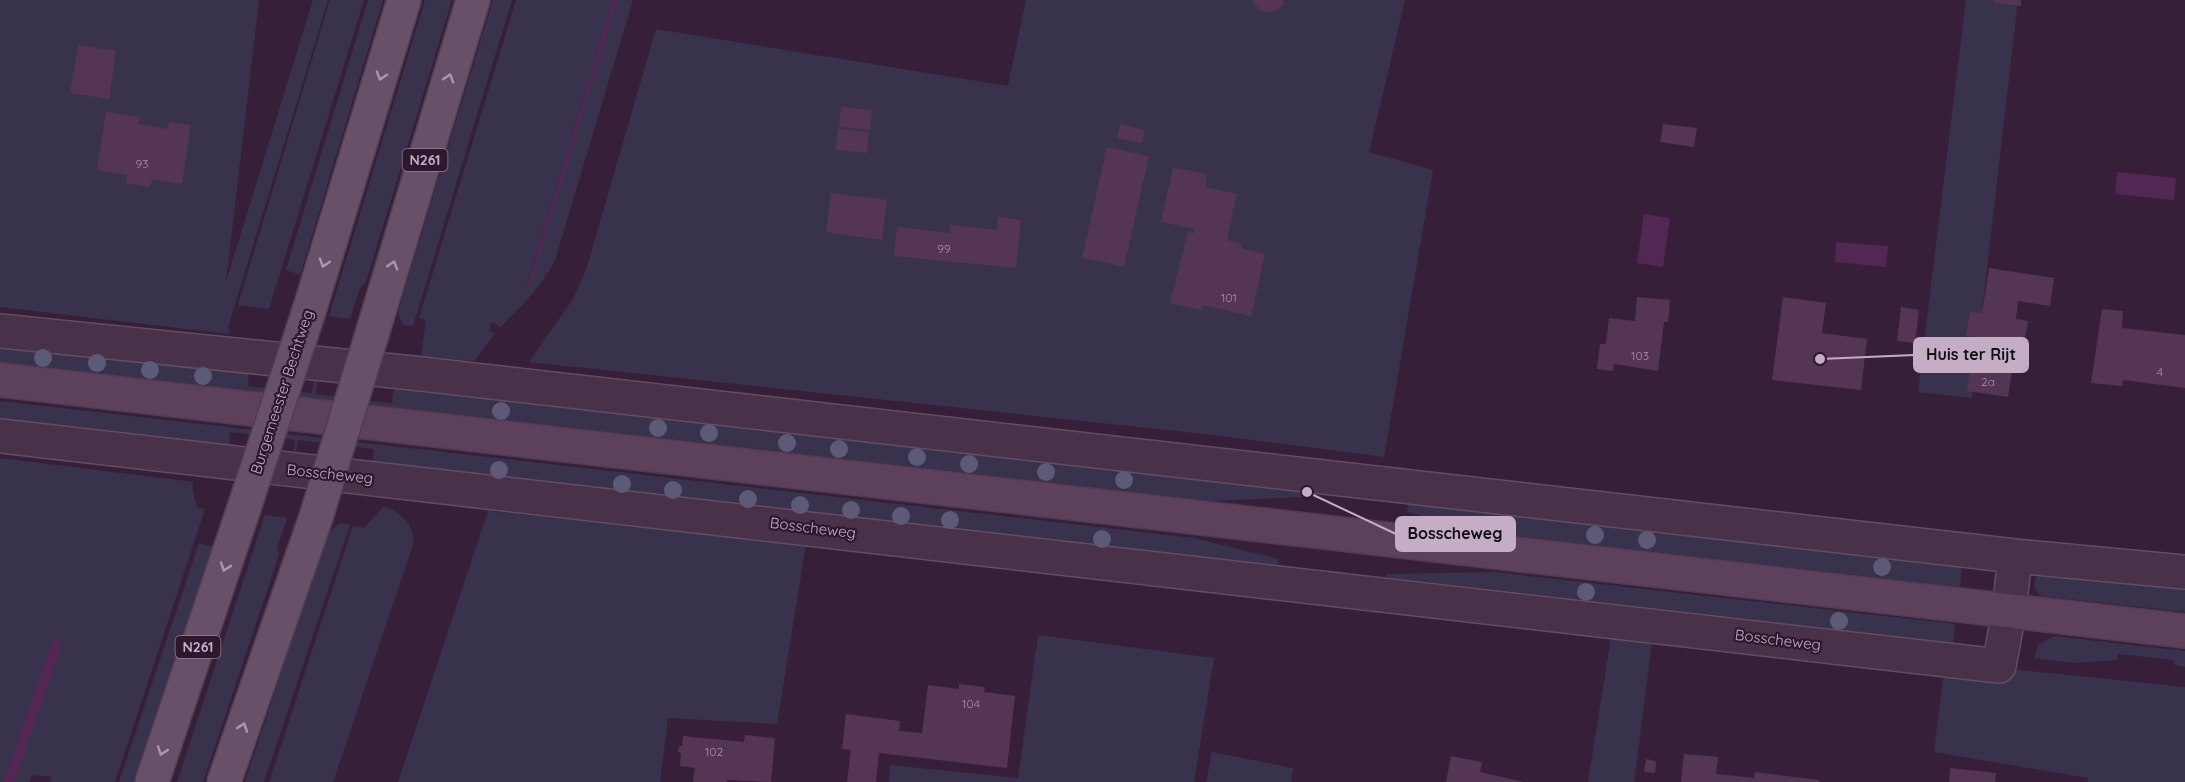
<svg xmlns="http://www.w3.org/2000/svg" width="2185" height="782" font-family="Quicksand,sans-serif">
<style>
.green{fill:#39324d}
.water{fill:#532754}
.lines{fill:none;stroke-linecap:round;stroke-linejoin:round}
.stream{stroke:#532754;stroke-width:10}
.building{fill:#543555}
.minor-casing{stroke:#644d64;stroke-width:36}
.secondary-casing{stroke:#523c53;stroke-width:36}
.primary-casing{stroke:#523c53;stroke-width:36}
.minor{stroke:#493249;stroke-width:33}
.secondary{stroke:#5c405c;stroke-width:33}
.primary{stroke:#695069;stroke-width:33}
.primary-bridge-casing{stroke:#523c53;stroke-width:36;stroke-linecap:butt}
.primary-bridge{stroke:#695069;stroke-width:33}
.tree{fill:#5c5a76}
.oneway{stroke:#af96af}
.labels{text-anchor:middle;stroke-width:4.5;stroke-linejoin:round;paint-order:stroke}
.number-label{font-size:12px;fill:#aa8faa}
.shield{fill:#2d182d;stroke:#988098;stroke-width:1.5}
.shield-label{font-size:14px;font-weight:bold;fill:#c6adc6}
.street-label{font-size:15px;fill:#c6adc6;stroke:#2d182d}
.leader{fill:none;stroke:#c6adc6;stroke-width:2}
.callout-dot{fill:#c6adc6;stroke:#2d182d;stroke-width:2}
.callout{fill:#c6adc6;stroke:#c6adc6;stroke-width:2}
.callout-label{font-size:16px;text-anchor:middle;font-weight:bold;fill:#111}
</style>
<rect width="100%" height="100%" fill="#381f39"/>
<path class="green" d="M 0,0 L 259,0 L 226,282 L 313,0 L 328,0 L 228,327 L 229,334 L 0,307 Z
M 330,0 L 364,0 L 269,309 L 238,305 Z
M 368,0 L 383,0 L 300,275 L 286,270 Z
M 425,0 L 452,0 L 366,282 L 360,288 L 350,319 L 329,316 Z
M 493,0 L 512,0 L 413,326 L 403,325 L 398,315 L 400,305 Z
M 516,0 L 613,0 L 527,285 L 529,286 L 617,0 L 633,0 L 555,260 C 540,290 523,303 501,327 L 492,322 L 489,331 L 495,334 L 474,361 L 421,356 L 426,320 L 419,318 Z
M 1026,0 L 1405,0 L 1369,152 L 1433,170 L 1384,457 L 1214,435 L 529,362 L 573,299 L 586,270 L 656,29 L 1008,86 Z
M 1966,0 L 2018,0 L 1972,398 L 1918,392 Z
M 0,341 L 249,368 L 248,386 L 312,393 L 314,380 L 317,381 L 316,394 L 388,403 L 392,403 L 394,385 L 1303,481 L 1302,497 L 1212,501 L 0,362 Z
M 0,401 L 1194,538 L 1279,559 L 1274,577 L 372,467 L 374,449 L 298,440 L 296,453 L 294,452 L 295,440 L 290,439 L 230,432 L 228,450 L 0,424 Z
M 0,458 L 194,482 L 192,486 L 197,508 L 205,509 L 115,782 L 50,782 L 52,777 L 32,775 L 29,782 L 0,782 Z
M 1410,493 L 1962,564 L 1960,587 L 1492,533 L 1407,512 Z
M 384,506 C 402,514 415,524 413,545 L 333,782 L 269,782 L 353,526 L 364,528 Z
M 488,511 L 806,544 L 777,724 L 668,718 L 660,782 L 398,782 Z
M 265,515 L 287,518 L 277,548 L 279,555 L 203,782 L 177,782 Z
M 340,523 L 350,524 L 264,782 L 245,782 L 321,552 L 329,532 Z
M 199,543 L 213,547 L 135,782 L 119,782 Z
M 1494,572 L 1955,624 L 1953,643 L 1386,577 L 1386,574 Z
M 2045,573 L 2185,589 L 2185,612 L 2043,596 C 2034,593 2032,583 2037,576 Z
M 1038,635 L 1214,658 L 1194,782 L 889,782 L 890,765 L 1018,778 Z
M 2054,636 L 2185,651 L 2185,667 L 2174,665 L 2174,660 L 2118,654 L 2117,660 L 2072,663 L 2034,658 L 2038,645 Z
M 1611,637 L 1652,643 L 1634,782 L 1588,782 Z
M 2019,670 L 2185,687 L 2185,782 L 2088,782 L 2088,778 L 1934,752 L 1943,678 Z
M 1212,752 L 1293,768 L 1291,782 L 1206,782 Z"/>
<path class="water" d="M 613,0 L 617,0 L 530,286 L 527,286 Z
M 2117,172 L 2176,178 L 2174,200 L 2115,194 Z
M 1644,214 L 1670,218 L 1663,267 L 1637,263 Z
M 1836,242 L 1888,246 L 1886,267 L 1835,262 Z"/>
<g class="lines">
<path class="stream" d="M 9,782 L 57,644"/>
</g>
<path class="building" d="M 1252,0 L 1283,0 L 1283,5 L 1271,13 L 1260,11 Z
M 1995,0 L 2021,0 L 2021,6 L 1995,3 Z
M 78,45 L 116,51 L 109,99 L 70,93 Z
M 841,107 L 872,110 L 870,130 L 839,127 Z
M 106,112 L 140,117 L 138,124 L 168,129 L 169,122 L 191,125 L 182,184 L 152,179 L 150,187 L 126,183 L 127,175 L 97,170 Z
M 1120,124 L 1145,130 L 1142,143 L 1117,138 Z
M 1663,124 L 1697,128 L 1694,147 L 1660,142 Z
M 838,129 L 869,132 L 867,153 L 836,150 Z
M 1107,147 L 1149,156 L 1124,267 L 1082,258 Z
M 1173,167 L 1207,174 L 1205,187 L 1237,194 L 1227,240 L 1239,243 L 1243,249 L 1265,254 L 1251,316 L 1203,305 L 1202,310 L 1170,303 L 1188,232 L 1194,233 L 1195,229 L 1161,222 Z
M 831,193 L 887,200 L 882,240 L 826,232 Z
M 998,217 L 1021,220 L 1016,268 L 894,256 L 897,227 L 950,233 L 950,225 L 997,230 Z
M 1989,268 L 2054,278 L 2050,306 L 2018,301 L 2016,319 L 2028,321 L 2024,344 L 2016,343 L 2008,397 L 1967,391 L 1975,337 L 1966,336 L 1970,312 L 1982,313 Z
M 1637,297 L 1670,300 L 1668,322 L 1664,322 L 1658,371 L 1614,364 L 1613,371 L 1597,369 L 1600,344 L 1606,344 L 1609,318 L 1635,321 Z
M 1783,297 L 1826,303 L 1822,333 L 1867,339 L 1861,390 L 1772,380 Z
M 1901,307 L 1919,310 L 1915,343 L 1897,341 Z
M 2102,309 L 2123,311 L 2122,328 L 2185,335 L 2185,388 L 2123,380 L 2122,386 L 2091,383 Z
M 959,684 L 985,687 L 984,692 L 1015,696 L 1007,768 L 879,753 L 876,782 L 847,782 L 851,750 L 842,749 L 846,714 L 900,721 L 899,731 L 922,733 L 928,685 L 959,689 Z
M 745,735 L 775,738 L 771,782 L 727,780 L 727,782 L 693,782 L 695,768 L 680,766 L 681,753 L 678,752 L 679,746 L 682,746 L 683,736 L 744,742 Z
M 1684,754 L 1718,757 L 1716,774 L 1754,778 L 1755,772 L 1819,780 L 1819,782 L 1681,782 Z
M 1451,756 L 1482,762 L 1480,772 L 1524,782 L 1446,782 Z
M 1646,759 L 1656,761 L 1655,773 L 1644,772 Z
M 1950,768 L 1996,773 L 1995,782 L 1949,782 Z"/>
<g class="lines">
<defs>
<path id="minor" d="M 0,331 L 413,373 L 2015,556 L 2185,572
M 0,436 L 1999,666 L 2009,612 L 2015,556"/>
<path id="secondary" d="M 0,380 L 2185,631"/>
<path id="primary" d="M 309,311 L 404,0
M 376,321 L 473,0
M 152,782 L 243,511
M 224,782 L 316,517"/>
</defs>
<use href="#minor" class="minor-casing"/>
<use href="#secondary" class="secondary-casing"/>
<use href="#primary" class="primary-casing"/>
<use href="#minor" class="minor"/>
<use href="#secondary" class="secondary"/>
<use href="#primary" class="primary"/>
<defs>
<path id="primary-bridge" d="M 243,511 L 309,311
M 316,517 L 376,321"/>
</defs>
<use href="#primary-bridge" class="primary-bridge-casing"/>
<use href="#primary-bridge" class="primary-bridge"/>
</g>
<g class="tree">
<circle cx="43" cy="358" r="9"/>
<circle cx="97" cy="363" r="9"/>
<circle cx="150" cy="370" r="9"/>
<circle cx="203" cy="376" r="9"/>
<circle cx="501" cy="411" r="9"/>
<circle cx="658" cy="428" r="9"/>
<circle cx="709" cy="433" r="9"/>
<circle cx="787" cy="443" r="9"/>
<circle cx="839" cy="449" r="9"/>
<circle cx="917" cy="457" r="9"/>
<circle cx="969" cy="464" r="9"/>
<circle cx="499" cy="470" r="9"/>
<circle cx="1046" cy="472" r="9"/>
<circle cx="1124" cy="480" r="9"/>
<circle cx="622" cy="484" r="9"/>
<circle cx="673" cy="490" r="9"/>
<circle cx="748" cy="499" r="9"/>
<circle cx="800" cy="505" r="9"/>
<circle cx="851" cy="510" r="9"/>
<circle cx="901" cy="516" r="9"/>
<circle cx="950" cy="520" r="9"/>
<circle cx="1595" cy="535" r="9"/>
<circle cx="1102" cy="539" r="9"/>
<circle cx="1647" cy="540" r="9"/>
<circle cx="1882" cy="567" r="9"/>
<circle cx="1586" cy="592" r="9"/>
<circle cx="1839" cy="621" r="9"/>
</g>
<defs><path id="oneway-chevron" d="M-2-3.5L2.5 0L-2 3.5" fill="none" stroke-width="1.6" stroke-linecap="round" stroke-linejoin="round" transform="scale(1.5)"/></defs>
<g class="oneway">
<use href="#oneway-chevron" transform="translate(381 76) rotate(107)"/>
<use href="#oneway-chevron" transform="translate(449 78) rotate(-73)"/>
<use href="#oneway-chevron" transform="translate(324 263) rotate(107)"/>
<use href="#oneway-chevron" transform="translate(393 265) rotate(-73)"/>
<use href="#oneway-chevron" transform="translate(225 567) rotate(109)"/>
<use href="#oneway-chevron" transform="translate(243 727) rotate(-71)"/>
<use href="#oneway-chevron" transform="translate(162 751) rotate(109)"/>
</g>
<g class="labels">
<g class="number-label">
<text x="142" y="168">93</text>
<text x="944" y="253">99</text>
<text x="1229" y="302">101</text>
<text x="1640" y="360">103</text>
<text x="2160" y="376">4</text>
<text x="1988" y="386">2a</text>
<text x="971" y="708">104</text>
<text x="714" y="756">102</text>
</g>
<g class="shield">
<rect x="402.5" y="149" width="45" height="22" rx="4.5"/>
<rect x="175.5" y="636" width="45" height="22" rx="4.5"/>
</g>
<g class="shield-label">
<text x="425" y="165">N261</text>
<text x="198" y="652">N261</text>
</g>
<g class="street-label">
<text transform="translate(282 392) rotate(-72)" y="5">Burgemeester Bechtweg</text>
<text transform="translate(330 474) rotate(6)" y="5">Bosscheweg</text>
<text transform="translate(813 528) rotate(7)" y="5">Bosscheweg</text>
<text transform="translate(1778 640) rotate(7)" y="5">Bosscheweg</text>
</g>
</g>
<path class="leader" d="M1820 359L1914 355M1307 492L1396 534"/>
<g class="callout-dot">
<circle cx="1820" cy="359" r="6"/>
<circle cx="1307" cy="492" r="6"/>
</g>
<g class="callout">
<rect x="1914" y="338" width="114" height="34" rx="6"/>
<rect x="1396" y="517" width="119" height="34" rx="6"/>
</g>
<g class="callout-label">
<text x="1971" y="360">Huis ter Rijt</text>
<text x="1455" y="539">Bosscheweg</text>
</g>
</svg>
